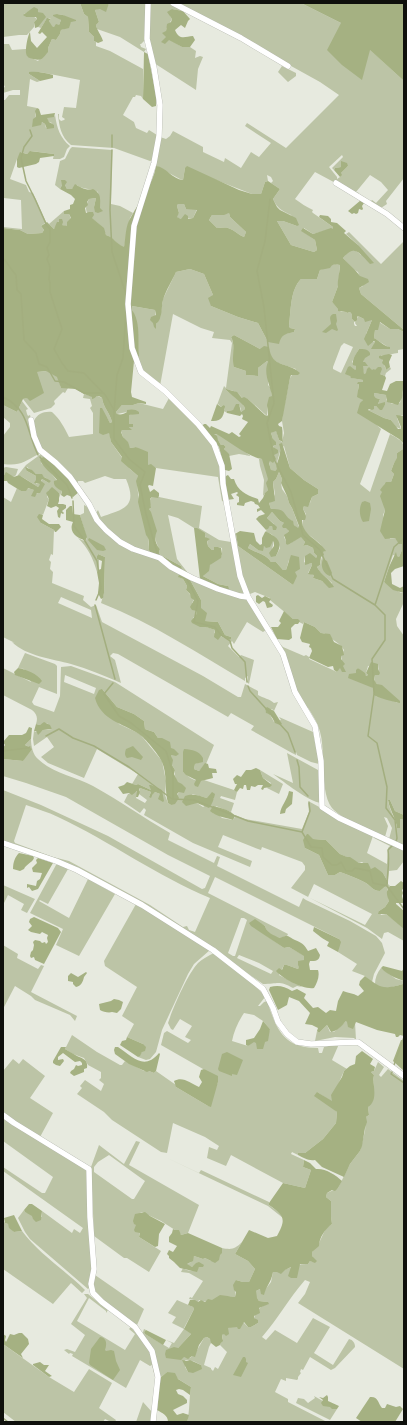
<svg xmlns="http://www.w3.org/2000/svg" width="407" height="1425" font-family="Mulish,sans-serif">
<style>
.green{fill:#bcc4a6;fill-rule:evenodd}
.forest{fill:#a5b182;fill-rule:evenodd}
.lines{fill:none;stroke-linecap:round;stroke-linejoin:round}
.stream{stroke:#a3ae7f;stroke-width:1.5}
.minor-casing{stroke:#abaea4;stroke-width:6}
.minor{stroke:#fff;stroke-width:5.5}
</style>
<rect width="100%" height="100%" fill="#e7eadf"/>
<path class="green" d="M 3,3 L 80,3 L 84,14 L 88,17 L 89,32 L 94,37 L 94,41 L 96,42 L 96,46 L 110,51 L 143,69 L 143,99 L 141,96 L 136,95 L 135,97 L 133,97 L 123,115 L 134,122 L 136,128 L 147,133 L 149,130 L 157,135 L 153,160 L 150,161 L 114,148 L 71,145 C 61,137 59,126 58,114 L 59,114 L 59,119 L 61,121 L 64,120 L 65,119 L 62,117 L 64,107 L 76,108 L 80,80 L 40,72 L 29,72 L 29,74 L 40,81 L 37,82 L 30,79 L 27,106 L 37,108 L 35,114 L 38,125 L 42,122 L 45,124 L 46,128 L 52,123 L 47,121 L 47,117 L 54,117 L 55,115 C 57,128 60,138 70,146 L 67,149 L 64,157 L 60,159 L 53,159 L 54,154 L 31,151 L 27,154 L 21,152 L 17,159 L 10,179 L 26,185 L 29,192 L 33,193 L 46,222 L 41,226 L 44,230 L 42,233 L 28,234 L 20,230 L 3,228 L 3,227 L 22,229 L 21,200 L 4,198 L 3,200 L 3,100 L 5,100 L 9,95 L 20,95 L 20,90 L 13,90 L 3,93 L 3,88 L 5,87 L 3,83 L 3,44 L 9,44 L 12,50 L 26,49 L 27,56 L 38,61 L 48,48 L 52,39 L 56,40 L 60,34 L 61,30 L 64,29 L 71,22 L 63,15 L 57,14 L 61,20 L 59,25 L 54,27 L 51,26 L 49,21 L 51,19 L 49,18 L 46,20 L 41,28 L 38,27 L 40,13 L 32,10 L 24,14 L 26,17 L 33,16 L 37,19 L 34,22 L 34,27 L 27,35 L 19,35 L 3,37 Z
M 109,3 L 147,3 L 146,39 L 141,44 L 140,44 L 141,47 L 146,49 L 144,52 L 120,37 L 97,29 L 96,25 L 99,22 L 95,10 L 109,4 Z
M 150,3 L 170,3 L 182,11 L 172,9 L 170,16 L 172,19 L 166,29 L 166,37 L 182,47 L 190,47 L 196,51 L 195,58 L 200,56 L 203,57 L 198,69 L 196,90 L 154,63 L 148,40 Z
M 177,3 L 301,3 L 341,23 L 404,81 L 404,178 L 386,201 L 387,204 L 381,208 L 370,202 L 372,200 L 376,203 L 388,190 L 381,182 L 370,175 L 356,192 L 359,193 L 358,195 L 315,172 L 295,199 C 301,203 306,207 313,210 L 312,212 L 313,213 L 333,227 L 333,230 L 331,229 L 313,234 L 304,228 L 302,231 L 315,240 L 317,250 L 314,252 L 291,245 L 277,221 L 283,221 L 297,226 L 291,215 C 282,211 277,208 273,199 L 280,189 L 271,183 L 273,181 L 271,177 L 267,175 L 268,181 L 265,182 L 261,194 L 252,194 L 185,168 L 183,180 L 180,179 L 156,166 L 160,137 L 166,139 L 170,136 L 173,131 L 203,147 L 203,152 L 224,162 L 225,158 L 241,168 L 251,152 L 259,157 L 271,143 L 245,126 L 247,123 L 286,148 L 339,95 L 320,82 ZM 342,155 L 343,157 L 332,168 L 334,170 L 335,168 L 341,167 L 341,165 L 348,166 L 341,173 L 340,177 L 337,179 L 337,177 L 329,167 Z
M 282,66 L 296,73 L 296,76 L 288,82 L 278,72 Z
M 72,147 L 112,150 L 111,204 L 120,206 L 133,213 L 130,218 L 124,248 C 117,244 114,238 106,235 C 101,218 78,219 89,199 L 96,198 L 94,207 L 100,208 L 98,192 C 91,188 85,190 78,186 L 77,185 L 72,189 L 67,189 L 65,185 L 62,185 L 60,189 L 55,185 L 60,161 L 65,159 L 70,149 Z
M 178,204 L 184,204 L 186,209 L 197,209 L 193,218 L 181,219 L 176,217 L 179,213 L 177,206 Z
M 64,211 L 64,214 L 69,214 L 71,219 L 68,227 L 62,225 L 60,220 L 54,229 L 49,224 Z
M 229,213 L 230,217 L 246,232 L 244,237 C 238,235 235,230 228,228 C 225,227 221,228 217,228 L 209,220 L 212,215 Z
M 349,232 L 381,264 L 404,241 L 404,330 L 361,294 L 359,288 L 363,286 L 358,272 L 351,268 L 343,258 C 349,250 353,247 361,255 L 358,245 L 346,234 Z
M 335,264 L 340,265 L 338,286 L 332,302 L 341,312 L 346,312 L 347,313 L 350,312 L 352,313 L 352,319 L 354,321 L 354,324 L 355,326 L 357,326 L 355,323 L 358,316 L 364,319 L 372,320 L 366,334 L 373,342 L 375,342 L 374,346 L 376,349 L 381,349 L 388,347 L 374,338 L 375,330 L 379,322 L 390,329 L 398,329 L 404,332 L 404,349 L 398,350 L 398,353 C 392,353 387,357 381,355 L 386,370 L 390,367 L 391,369 L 386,373 L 385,376 L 380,374 L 376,370 L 367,371 L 367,373 L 364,374 L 362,366 L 365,364 L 363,362 L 364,358 L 363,349 L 359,349 L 356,354 L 352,362 L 356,366 L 356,369 L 355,371 L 352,368 L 350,376 L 352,378 L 363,380 L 363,382 L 359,384 L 358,389 L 363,400 L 359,408 L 381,429 L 360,484 L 370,492 L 390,434 C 395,437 402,440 404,446 L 403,449 L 397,453 L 398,458 L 394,463 L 391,471 L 394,474 L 391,482 L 384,484 L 383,492 L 385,510 L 383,515 L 390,539 L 395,538 L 402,543 L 402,550 L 399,557 L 393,555 L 384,582 L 401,593 L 404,593 L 404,602 L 396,619 L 397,626 L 404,636 L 404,815 L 395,811 L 390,800 L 388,801 C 390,811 395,818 397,828 L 400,823 L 400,819 L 404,820 L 404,847 L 389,839 L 392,828 L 387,818 L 384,817 L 388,826 L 385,837 C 371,830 341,819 332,808 C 320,793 325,755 321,736 C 319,725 314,717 308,708 L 307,709 L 298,694 L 279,643 L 283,647 L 304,656 L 306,655 L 309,657 L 309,659 L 337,672 L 339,668 L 343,666 L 341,656 L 344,650 C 341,644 330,638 324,633 L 321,633 L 315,627 L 304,622 L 303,624 L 293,619 L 270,600 L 270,598 L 255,592 L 250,594 L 243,580 L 235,534 L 236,534 L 238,546 L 293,585 L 295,572 L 289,560 L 286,570 L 283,570 L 276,562 L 271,562 C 266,554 256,553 248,548 L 250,544 L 258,550 L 273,541 L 274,541 L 272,549 L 276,556 L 280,548 C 278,540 274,533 265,532 L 270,526 L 272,525 L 273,528 L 274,524 L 267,518 L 272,512 L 280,521 L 284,523 L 289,531 L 284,537 L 288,545 L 301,536 L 305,542 L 303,546 L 307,545 L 313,548 L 314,553 L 317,556 L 316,558 L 305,556 L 304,562 L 308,564 L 312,563 L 312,565 L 308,573 L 314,575 L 313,578 L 322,581 L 329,587 L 332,583 L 320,572 L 317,567 L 320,565 L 323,552 L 325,551 C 323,548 321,545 319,543 C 309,533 296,531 306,514 L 303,509 L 304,506 L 310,503 L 312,497 L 318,494 L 318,489 L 304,480 L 290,468 L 284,446 L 281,448 L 276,466 L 278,469 L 275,471 L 271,471 L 269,462 L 274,456 L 273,439 L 271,433 L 276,430 L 279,440 L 282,442 L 284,433 L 282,421 L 283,412 L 290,378 L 296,369 L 278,363 L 260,349 L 234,335 L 231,337 C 235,345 233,357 234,367 L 246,371 L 246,375 L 258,376 L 258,368 L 267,361 L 269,363 L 268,385 L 271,388 L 272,396 L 267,408 L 267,416 L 248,399 L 242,398 C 239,393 232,389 226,390 C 233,396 243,400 245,409 L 241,412 L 241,409 L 239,405 L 233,410 L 227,411 L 227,413 L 224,411 L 225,409 L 223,405 L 221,407 L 218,404 L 217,405 L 224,386 L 226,388 L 232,343 L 230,340 L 212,338 L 214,332 L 201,328 L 173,314 L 160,386 C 150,378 142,370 136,358 L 139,356 L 138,328 L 132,310 L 132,306 L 155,310 L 156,324 L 160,318 L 163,299 L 176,272 L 190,269 L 204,274 L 213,295 L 211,306 L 238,317 L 258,323 L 268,342 L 280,338 L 284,334 L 294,332 L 295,329 L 290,328 L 289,326 C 291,311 290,290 301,279 L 317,279 L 320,270 ZM 344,343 L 353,347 L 341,373 L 333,369 L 333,367 L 341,346 ZM 378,664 L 379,675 L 375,675 L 374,681 L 398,703 L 385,698 L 377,697 L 373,692 L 373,688 L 356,673 L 358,668 L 366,676 L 368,675 L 366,673 L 368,666 Z
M 47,371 L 58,377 L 61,388 L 68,388 L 65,393 L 63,392 L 54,401 L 55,404 L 51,408 L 34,413 L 23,399 L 43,393 L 36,372 Z
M 404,387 L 404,416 L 402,415 L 397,418 L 401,429 L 396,427 L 391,420 L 384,418 L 368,410 L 373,409 L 373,406 L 376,406 L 381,410 L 385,405 L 378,404 L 380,399 L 376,398 L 374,397 L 374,393 L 386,395 L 387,396 L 386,400 L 392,404 L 400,403 Z
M 84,394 L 94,397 L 98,396 L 102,398 C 103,407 110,413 112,422 L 110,423 L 107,418 L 111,442 L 130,469 L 138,476 C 135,498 145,516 148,537 C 149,543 148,548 150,553 C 125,543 111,538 96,513 L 98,510 L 101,517 C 124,509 138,507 126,479 L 114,479 L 105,476 L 85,483 L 83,481 L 78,481 L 77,485 L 38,444 L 34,421 C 37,414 44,411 52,412 C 60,419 64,427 69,437 L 93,434 L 93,413 L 90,408 L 92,406 L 90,399 L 83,398 Z
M 169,398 L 204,432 L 218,456 L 224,502 L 222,501 L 218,477 L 156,468 L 151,465 L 148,465 L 147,454 L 136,447 L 130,448 L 123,437 L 121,431 L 122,430 L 131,430 L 129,427 L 133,424 L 129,424 L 129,415 L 132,415 L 127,412 L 117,414 L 116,412 L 122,405 L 133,405 L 139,403 L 163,409 Z
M 22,401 L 28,409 L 26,410 L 27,414 L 28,416 L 30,415 L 40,452 L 39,454 C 23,462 21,466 3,464 L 3,436 L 10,427 L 10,423 L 3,417 L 3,405 L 17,412 Z
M 214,434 C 225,435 241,450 251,456 L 239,454 L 229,456 L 224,449 L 226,447 L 224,445 L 221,445 Z
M 41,454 L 46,457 L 41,463 C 51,472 57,479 62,491 L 59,498 L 59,493 L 51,489 L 48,491 L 47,497 L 49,499 L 43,515 L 42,514 L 41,523 L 54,530 L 53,555 L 51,554 L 49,560 L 51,562 L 50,569 L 53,572 L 52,583 L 84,596 L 83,600 L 91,607 L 96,605 L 102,622 L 203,676 L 238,697 L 241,697 L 245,684 L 258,691 L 258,695 C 263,698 270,699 274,703 L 278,702 L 274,711 L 272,709 L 265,709 L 266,712 L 269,713 L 274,722 L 281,720 L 279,717 L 313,732 L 319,764 L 311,762 L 297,755 L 296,752 L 296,755 L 292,753 L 251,730 L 254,726 L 231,713 L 228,717 L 118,654 L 113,653 L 110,656 L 115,660 L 121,683 C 105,676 88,669 71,664 C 53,659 26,656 12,642 L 15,643 L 3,637 L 3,639 L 3,497 L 11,502 L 17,488 L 21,491 L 27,488 L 35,490 L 34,492 L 37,494 L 42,479 L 49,483 L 46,478 L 44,477 L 41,474 L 36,474 L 27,467 L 27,471 L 36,476 L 36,484 L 40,484 L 40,486 L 38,487 C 33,484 22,476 18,475 L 26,465 ZM 61,597 L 91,610 L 92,618 L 58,603 Z
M 259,459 L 263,459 L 269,479 L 267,481 L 268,490 L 263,496 L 264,480 L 260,466 Z
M 6,467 L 18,469 L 16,475 L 14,477 L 5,474 L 3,477 L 3,468 Z
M 279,472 L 282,479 L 281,483 L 282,489 L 287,496 L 289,503 L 292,508 L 299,527 L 298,529 L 294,525 L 292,521 L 271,509 L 269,503 L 272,501 L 275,494 L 273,482 L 276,479 Z
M 152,497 L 159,497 L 202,506 L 199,528 L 219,540 L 231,542 L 246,595 L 228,591 L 228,586 L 218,584 L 203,576 C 206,572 207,568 210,565 C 216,556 223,563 222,548 L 218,547 L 214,547 L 215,550 L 212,550 L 208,546 C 208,538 202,530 194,528 L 178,518 L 168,515 L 177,559 L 188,573 L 181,571 L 181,566 L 159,554 L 159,552 L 160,549 C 154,543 153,519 149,509 L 151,508 L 149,501 Z
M 84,505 L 88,507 L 106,534 L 160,561 L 180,573 L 179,577 L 183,579 L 187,586 L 186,590 L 194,599 L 192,603 L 197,611 L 196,615 L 193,618 L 204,626 L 215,630 L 214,633 L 229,640 L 231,637 L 225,635 L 218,622 L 205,621 L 200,608 L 201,600 L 189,578 L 206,586 L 250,601 L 266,630 L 263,632 L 247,622 L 234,644 L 232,641 L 228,646 L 239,657 L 241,655 L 254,660 L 249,684 L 247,682 L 248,679 L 248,676 L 245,678 L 245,681 C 199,654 152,623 101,603 L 104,593 L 105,557 L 98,554 L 97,556 L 99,560 L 99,570 L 97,572 C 93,558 88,548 78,538 L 84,541 L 87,539 L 80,515 L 84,513 Z
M 25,653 L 55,664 L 57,666 L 57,694 L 39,687 L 32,702 L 34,705 L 54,712 L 60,696 L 61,667 L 71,666 L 115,682 L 214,745 L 206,764 L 205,764 L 199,771 L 194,769 L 195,764 L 203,761 L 183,752 L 183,772 C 189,777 195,783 204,780 L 234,790 L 237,792 L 235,800 L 221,796 L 220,798 L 234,803 L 231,812 L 216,806 L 213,813 L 219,815 L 222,818 L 233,820 L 235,817 L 235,815 L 245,819 L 302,829 L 309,812 L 308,803 L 310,802 L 373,836 L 367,853 L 387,864 L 388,848 L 390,846 L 374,838 L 373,836 L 404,850 L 404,861 L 397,870 L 389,871 L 388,882 L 383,873 L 371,869 L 362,862 L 359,863 L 340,854 L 326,840 L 312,839 L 305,848 L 319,855 L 328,875 L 335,875 L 340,872 C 348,875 357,878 364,882 C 371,885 372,891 380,891 L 388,884 L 390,886 L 387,890 L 389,901 L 385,907 L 379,911 L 381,915 L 386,914 L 403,927 L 404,929 L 404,941 L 388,932 L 384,933 L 382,939 L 367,928 L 291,888 L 305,870 L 305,866 L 302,862 L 262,847 L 261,850 L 258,849 L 223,835 L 218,847 L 252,861 L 250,867 L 193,843 L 144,815 L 146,810 L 144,808 L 140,813 L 124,802 L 128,794 L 138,791 L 136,798 L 145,803 L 147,800 L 139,794 L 140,790 L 139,789 L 140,788 L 151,792 L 149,797 L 152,796 L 153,793 L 155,792 L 160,794 L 163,802 L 158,788 L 154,787 L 151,790 L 138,784 L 136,785 L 132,784 L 138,774 L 97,749 L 84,778 L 48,763 L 41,757 L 54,747 L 47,737 L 34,746 L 33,739 L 34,731 L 39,733 L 43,730 L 48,730 L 52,729 L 47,723 L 40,725 L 36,724 C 38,718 37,714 32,710 L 3,695 L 3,668 L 31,682 L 24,669 L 18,668 ZM 65,675 L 96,688 L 94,694 L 64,682 ZM 102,689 L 117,707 L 134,714 L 144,721 L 145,729 L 154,732 L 158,738 L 171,748 L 172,755 L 171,756 L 172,765 L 175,770 C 174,777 178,785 179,792 L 171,805 L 168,803 L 165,795 L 166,781 L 162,761 L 140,734 L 119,724 ZM 192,794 L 207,798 L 214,798 L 211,802 L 203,807 L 197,803 ZM 314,884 L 372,914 L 365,925 L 308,897 Z
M 31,739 C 31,746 33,755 38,759 C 52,773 76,777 93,786 C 120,801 144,818 170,833 L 168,840 L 214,863 L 217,856 L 220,857 L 217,866 L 299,907 L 303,898 L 306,900 L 350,921 L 376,936 L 382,943 L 385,953 L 374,974 L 372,982 L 365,976 L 352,971 L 357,964 L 338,952 L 339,939 L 215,877 L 208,893 L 288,934 L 287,936 C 285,936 283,937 281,938 C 274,938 266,932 265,926 L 261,924 L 267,936 L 284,948 L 289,947 L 305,956 L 304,960 L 298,969 L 287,965 L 284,965 L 279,975 L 302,987 L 297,986 L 293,988 C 279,980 278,984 263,984 L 192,935 L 73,867 L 3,842 L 3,790 L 41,805 L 108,836 L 202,889 L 205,888 L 210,876 L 168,855 L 66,797 L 26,783 L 3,776 L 3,759 L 23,761 L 27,746 L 25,745 ZM 26,805 C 37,809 48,812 58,817 C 111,842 157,876 210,898 L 195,932 L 189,930 L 187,926 L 183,927 L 150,905 L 69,861 L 53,857 L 15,843 L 14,841 ZM 241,918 L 244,918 L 247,920 L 235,956 L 233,956 L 228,953 ZM 239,955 L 259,963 L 273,971 L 271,974 L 237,958 Z
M 287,753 L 318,770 L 321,803 C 309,802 283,781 273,774 L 293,783 Z
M 260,770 L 283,784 L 279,794 L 267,788 L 271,783 L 263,778 Z
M 58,864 L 68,868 L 68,869 L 48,904 L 40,900 L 39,901 L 69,918 L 88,879 L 115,894 L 79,956 L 56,945 L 63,929 L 30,913 L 56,865 Z
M 3,885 L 35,899 L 27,913 L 21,910 L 24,904 L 8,895 L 3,905 Z
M 136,904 L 210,950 L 194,964 L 188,974 L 162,1030 L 156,1052 L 150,1059 L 146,1060 L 138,1057 L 142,1052 L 143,1044 L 127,1037 L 134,1024 L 122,1016 L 137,987 L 105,966 L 104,961 Z
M 3,945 L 18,954 L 17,958 L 38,969 L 41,965 L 44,966 L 31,992 L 77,1016 L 75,1021 L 70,1015 L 35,1000 L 31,996 L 15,986 L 3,1009 Z
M 214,953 C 230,968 252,978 265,997 L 258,1006 L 260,1006 L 264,1002 L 267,1001 C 277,1030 283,1048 318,1048 L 319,1053 L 322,1053 L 324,1047 L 339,1044 L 332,1060 L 347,1069 L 344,1071 L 332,1098 L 332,1102 L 317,1092 L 337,1112 L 336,1123 L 323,1139 L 305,1153 L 298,1153 L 298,1155 L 292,1152 L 291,1154 L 304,1160 L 303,1167 L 311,1170 L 305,1188 L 283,1183 L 231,1155 L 226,1166 L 207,1158 L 209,1147 L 217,1150 L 219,1146 L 205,1137 L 173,1123 L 167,1153 L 161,1152 L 112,1120 L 104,1112 L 77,1094 L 82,1088 L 80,1086 L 85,1080 L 101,1091 L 104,1084 L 99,1080 L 101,1078 L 101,1072 L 88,1065 L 84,1058 L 73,1054 L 65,1049 L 72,1035 L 97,1052 L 120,1065 L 122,1065 L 125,1061 L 144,1071 L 149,1071 L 154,1073 L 156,1071 L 176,1085 L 176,1087 L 208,1106 L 218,1082 L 204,1069 L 203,1069 L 161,1045 L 164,1033 L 167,1031 L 188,1043 L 191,1040 L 185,1037 L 192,1026 L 180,1019 L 173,1030 L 171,1029 L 168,1023 C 173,1008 187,975 198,963 C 202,959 208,956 214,953 ZM 244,1013 L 254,1015 L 263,1021 L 270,1029 L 265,1042 L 251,1042 L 248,1046 L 232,1041 C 234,1031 238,1022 244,1013 Z
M 381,968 L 396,979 L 404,981 L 403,984 C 393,987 383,991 375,984 C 375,978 377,973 381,968 Z
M 346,1021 L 355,1022 L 356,1040 L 354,1038 L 335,1037 L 315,1041 L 317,1031 L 319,1033 L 327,1025 L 330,1032 L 334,1032 C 339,1027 341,1027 346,1021 Z
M 13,1059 L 19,1064 L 23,1059 L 45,1076 L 30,1098 L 53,1113 L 40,1137 L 3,1113 L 3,1071 Z
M 378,1062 L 384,1067 L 379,1075 L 381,1077 L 388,1069 L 404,1081 L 404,1369 L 298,1303 L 305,1294 L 310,1282 L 305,1280 C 289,1298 278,1319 262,1337 L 266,1340 L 275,1330 L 297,1343 L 313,1318 L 330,1327 L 314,1353 L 333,1365 L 349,1339 C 353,1340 355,1343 355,1347 L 335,1368 L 331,1370 L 310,1357 L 303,1370 L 301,1369 L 300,1372 L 301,1373 L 298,1377 L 298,1379 L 297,1380 L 286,1378 L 286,1381 L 281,1379 L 275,1392 L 288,1399 L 288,1402 L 327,1422 L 187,1422 C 190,1410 189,1399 191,1387 L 167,1372 L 160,1378 L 142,1335 L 144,1329 L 146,1330 L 144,1332 L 145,1334 L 169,1348 L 172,1343 L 166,1340 L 174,1343 L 184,1329 L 172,1323 L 176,1317 L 168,1313 L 177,1300 L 193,1307 L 194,1309 L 184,1328 L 191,1334 L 178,1348 L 184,1357 L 190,1358 L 196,1352 L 204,1338 L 207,1337 L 211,1340 L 211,1343 L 209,1347 L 204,1365 L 211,1368 L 211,1369 L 213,1371 L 215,1367 L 218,1369 L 227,1352 L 220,1345 L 223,1339 L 222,1335 L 228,1330 L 228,1328 L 243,1322 L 248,1327 L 251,1327 L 258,1323 L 254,1318 C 257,1310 260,1306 268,1304 L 268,1302 L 259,1301 L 256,1297 L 256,1291 L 260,1289 L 265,1290 L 271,1282 L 273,1272 C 285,1272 295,1263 308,1264 L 310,1261 L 315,1262 L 312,1256 L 312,1252 L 319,1243 L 326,1228 L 332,1224 L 331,1217 L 331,1201 L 326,1197 L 327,1193 L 338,1188 L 350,1164 L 360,1151 L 365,1131 L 366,1117 L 369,1115 L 368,1107 L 374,1092 L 374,1075 L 371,1072 L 374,1071 ZM 185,1360 L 193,1361 L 201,1365 L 188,1372 L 185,1367 Z
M 3,1116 L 87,1171 L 93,1257 L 90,1287 L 88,1289 L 30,1239 L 25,1232 L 18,1218 L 24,1210 L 25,1212 L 42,1217 L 42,1211 L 72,1233 L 74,1229 L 80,1233 L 83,1228 L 3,1171 L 3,1167 L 42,1193 L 45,1193 L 53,1177 L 3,1141 Z
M 136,1141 L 140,1142 L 129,1165 L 199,1205 L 188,1233 L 181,1235 L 177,1230 L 175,1230 L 161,1221 L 142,1212 L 140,1213 L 136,1225 L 140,1232 L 139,1237 L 161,1251 L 149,1272 L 127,1258 L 124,1258 L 94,1236 L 91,1167 L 99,1145 L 124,1164 ZM 109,1155 L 145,1181 L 134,1199 L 132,1199 L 94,1172 L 94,1167 L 98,1162 Z
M 165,1157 L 199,1173 L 201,1170 L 269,1202 L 269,1205 L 281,1214 L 283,1218 L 268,1206 Z
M 3,1220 L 5,1223 L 8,1224 L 14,1232 L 22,1231 C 39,1254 65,1270 85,1290 L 82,1293 L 71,1283 L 53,1304 L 3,1269 Z
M 242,1242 L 235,1254 L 248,1261 L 255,1269 L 249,1282 L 243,1282 L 236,1280 L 235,1297 C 222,1294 211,1305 199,1300 L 198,1302 L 196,1302 L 194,1300 L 189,1299 L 190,1297 L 192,1298 L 203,1281 L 189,1273 L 181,1272 L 183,1268 C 189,1272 195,1271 199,1267 L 195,1265 L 192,1267 L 189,1266 L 186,1264 L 190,1263 L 194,1256 L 203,1259 L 205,1258 L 211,1261 L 222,1252 L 222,1248 C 232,1250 235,1249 242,1242 Z
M 95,1275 L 144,1309 L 137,1325 L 98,1298 L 93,1287 Z
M 84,1294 L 88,1294 L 108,1310 L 106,1313 L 106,1311 L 89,1298 L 77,1321 L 125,1350 L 135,1334 L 129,1329 L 131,1327 L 150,1351 L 157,1374 L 154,1373 L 152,1365 L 150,1366 L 140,1360 L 126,1388 L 72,1356 L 73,1354 L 70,1353 L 69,1354 L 64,1350 L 67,1349 L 75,1352 L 85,1335 L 71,1324 L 87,1298 Z
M 3,1344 L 49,1377 L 74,1392 L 89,1369 L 112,1383 L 99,1408 L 116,1420 L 115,1422 L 111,1422 L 105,1419 L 103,1422 L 16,1422 L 3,1412 Z
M 314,1396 L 337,1409 L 330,1420 L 296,1403 L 298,1398 L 304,1399 L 308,1403 L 315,1398 Z
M 143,1402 L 152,1412 L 152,1422 L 136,1422 Z"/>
<path class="forest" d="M 80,3 L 109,3 L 106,12 L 100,9 L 95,10 L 99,22 L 96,25 C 97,31 101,34 103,41 L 98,43 L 94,41 L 94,37 L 89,32 L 88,17 L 84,14 Z
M 301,3 L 404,3 L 404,81 L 370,50 L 362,80 L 342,65 L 327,50 L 341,23 Z
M 34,7 L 38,9 L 38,12 L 43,13 L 46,17 L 38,27 L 35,28 L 34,22 L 37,19 L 36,17 L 26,17 L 23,15 Z
M 172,9 L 183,11 L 190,19 L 188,21 L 185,28 L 181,25 L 175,30 C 179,40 184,37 193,36 L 195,40 L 190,47 L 182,47 L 169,40 L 165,44 L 161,42 L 166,37 L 162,33 L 166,31 L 167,24 L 171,22 L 172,19 L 167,12 Z
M 57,14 L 63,15 L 76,20 L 76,21 L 71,22 L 69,28 L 61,30 L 60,34 L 56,40 L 52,39 L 48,48 L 48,52 C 42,59 42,61 33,59 C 31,58 28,58 27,56 C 24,53 28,34 30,32 L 31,41 L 37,48 L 47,37 L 42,32 L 40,34 L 38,33 L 47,18 L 51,19 L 49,21 L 52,26 L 54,27 L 56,24 L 59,25 L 61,20 L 53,16 L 53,15 Z
M 144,52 L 148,54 L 156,95 L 156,106 L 152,107 L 143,99 Z
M 29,72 C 37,71 46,73 53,75 L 53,78 L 40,81 L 29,74 Z
M 37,108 L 39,109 L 41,115 L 55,113 L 54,117 L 47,118 L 49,122 L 54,125 L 54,128 L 47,129 L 45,124 L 42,122 L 41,125 L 32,127 L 33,119 L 36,117 L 35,111 Z
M 30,151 L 54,154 L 54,156 L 40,158 L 39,162 L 36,164 L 19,168 L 17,167 L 17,159 L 20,152 L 27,154 Z
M 341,161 L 347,163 L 348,166 L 341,173 L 342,175 L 340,177 L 334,170 L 335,168 L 341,167 Z
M 156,166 C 166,167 172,179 183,180 L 185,168 L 187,166 L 239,190 L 252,194 L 261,194 L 265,182 L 268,181 L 280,189 L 273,199 L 277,207 L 280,210 L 296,218 L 299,225 L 297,226 L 283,221 L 277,221 L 291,245 L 314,252 L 317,250 L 315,240 L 301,231 L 303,228 L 313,234 L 331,228 L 333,229 L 333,227 L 319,217 L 320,215 L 328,216 L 331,219 L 331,222 L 337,223 L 346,231 L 344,233 L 358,245 L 374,263 L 370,264 C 360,254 355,243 343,258 C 348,264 356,270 360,276 L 368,279 L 369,282 L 359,288 L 361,294 L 404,330 L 404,332 L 398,329 L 390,329 L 380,322 L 378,330 L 375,330 L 374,338 C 380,341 385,347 390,347 L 390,349 L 371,349 L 375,342 L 374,341 L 368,346 L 364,339 L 372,320 L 365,322 L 364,319 L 358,316 L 357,317 L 357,320 L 355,322 L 352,319 L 352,314 L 350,312 L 347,313 L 346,312 L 338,311 L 338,309 L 332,302 L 338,286 C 337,282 340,271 340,265 C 335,265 333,263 330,268 L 320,270 L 317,279 L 301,279 C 290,290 291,311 289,326 L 290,328 L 295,329 L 294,332 C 286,334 281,334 279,344 L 268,342 L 258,323 L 238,317 L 211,306 L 208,298 L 213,295 L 204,274 L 190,269 L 176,272 C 172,281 166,290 163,300 C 161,307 163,319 156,324 L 156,329 L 154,327 L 153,323 L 150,320 L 151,317 L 156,315 L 155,310 L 132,306 L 132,310 C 141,322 138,342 139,356 L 134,361 L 131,392 L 132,397 L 146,402 L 146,404 L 139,403 L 133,405 L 122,405 L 116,412 L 117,414 C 121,415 124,414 127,412 L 127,410 C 131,409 136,409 139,412 L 139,414 L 129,415 L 129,424 L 133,424 L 133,427 L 129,427 L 132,430 L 122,430 L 121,432 L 123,437 L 128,442 L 130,448 L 136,447 L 148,452 L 148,465 L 151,464 L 156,468 L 153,486 L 149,485 L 148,486 L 150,492 L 154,489 L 159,493 L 159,496 L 158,498 L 152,497 L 150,499 L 151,508 L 149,509 L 151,512 L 157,531 C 154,537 155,544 160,549 L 159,552 L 159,554 L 181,566 L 182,570 L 150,553 C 147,547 151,540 146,535 L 138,502 L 139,495 L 136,481 L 138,476 L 121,461 L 122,457 L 111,442 L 109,433 L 103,435 L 99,433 L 100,408 L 102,408 L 110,423 L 112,422 C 110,413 103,407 102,398 C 96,393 96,399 92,399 L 92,397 L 84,394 L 76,389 L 61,388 L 57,377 L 46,371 L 37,372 L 44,393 L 30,401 L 27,398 L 23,399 L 17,412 L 3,405 L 3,228 L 20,230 L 28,234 L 42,233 L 44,230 L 41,226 L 47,222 L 54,229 L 57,222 L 59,222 L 59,219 L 62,219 L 63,222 L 62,225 L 67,226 L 67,222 L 71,218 L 69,214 L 64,214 L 64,211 L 70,209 L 70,205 L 73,204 L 75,199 L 71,195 L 60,189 L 62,185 L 61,180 L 65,180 L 67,182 L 65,185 L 67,189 L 72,189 L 75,184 C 80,187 86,191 93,189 C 102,194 100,199 100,208 L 103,211 L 98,213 L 95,212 L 94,207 L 96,198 L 89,199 L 87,202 L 88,205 L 85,208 L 86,213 L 89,212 L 93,212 L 94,215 L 92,218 L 104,228 L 106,235 C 115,238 115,243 124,247 C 126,237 125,226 131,217 C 140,200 153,185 156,166 ZM 178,204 L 184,204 L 186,209 L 197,210 L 193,218 L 188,219 L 188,216 L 185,214 L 181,219 L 177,217 L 179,213 L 177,206 ZM 229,213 L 230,217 L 246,232 L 244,237 C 238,235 235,230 228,228 C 225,227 221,228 217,228 L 209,220 L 212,215 L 224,215 Z
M 361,200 L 364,203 L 362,206 L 363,209 L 362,210 L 359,209 L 358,213 L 356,214 L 354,213 L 352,214 L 348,211 Z
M 333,314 L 336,314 L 337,321 L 336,324 L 338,330 L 337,331 L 332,329 L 326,333 L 322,332 L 331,324 C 331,320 328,317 333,314 Z
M 234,335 L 260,349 L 264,346 L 269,347 C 272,369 287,361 300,373 L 298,375 L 291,375 L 290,378 L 282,421 L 278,424 L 279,426 L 282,427 C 283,432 282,438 283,442 L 279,440 L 276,431 L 271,433 L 273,439 L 276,442 L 276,445 L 274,445 L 273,447 L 278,450 L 278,453 L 274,455 L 276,459 L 273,463 L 270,461 L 269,463 L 271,470 L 275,471 L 277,469 L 276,466 C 279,458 282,451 279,444 L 282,443 L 290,468 L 304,480 L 318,489 L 318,494 L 312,497 L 308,507 L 304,506 L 303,509 C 305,513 307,516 305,520 L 302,520 C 302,535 318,539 326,551 L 323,552 L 324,555 L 321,557 L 320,565 L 317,567 C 321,575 330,579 334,587 L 329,588 L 322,581 L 313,578 L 314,575 L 308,574 L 312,565 L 312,563 L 305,565 L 305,556 L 310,553 L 316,558 L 317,556 L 314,553 L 313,548 L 307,545 L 303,546 L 305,542 L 301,537 L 288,545 L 286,544 L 286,541 L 284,535 L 287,533 L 289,531 L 286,528 L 283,528 L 282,526 L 284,523 L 280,521 L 272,512 L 267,518 L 277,527 L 276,530 L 273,530 L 272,526 L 270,526 L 268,529 L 266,530 L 256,519 L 259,516 L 265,514 L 261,510 L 257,512 L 257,509 L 260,508 L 258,505 L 255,504 L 254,502 L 251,501 L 245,503 L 244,506 L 237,505 L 237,503 L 239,502 L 239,497 L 236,495 L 238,493 L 237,492 L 231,494 L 234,499 L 227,500 L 225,478 L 226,476 L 228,475 L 231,479 L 234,479 C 238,492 247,495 258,499 L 259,503 L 263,498 L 265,493 L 268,490 L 266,483 L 268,479 L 262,459 C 246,456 231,442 216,434 L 214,434 L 217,436 L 218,440 L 221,445 L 224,445 L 226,447 L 224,449 L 229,454 L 232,469 L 229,471 L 225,470 L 219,447 L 202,426 L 204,424 L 206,424 L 210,428 L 211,426 L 229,434 L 232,432 L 239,437 L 241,436 L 239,434 L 248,422 L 242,419 L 243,416 L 242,414 L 240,416 L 227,413 L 227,411 L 233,410 L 236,404 L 239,404 L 241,412 L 245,409 L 244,406 C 238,400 233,396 226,390 L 226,389 L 237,392 L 242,398 L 244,397 L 248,399 L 265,415 L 267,416 L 268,415 L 267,405 L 269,397 L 272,396 C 270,385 263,373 268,362 L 267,361 L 258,368 L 258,376 L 246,375 L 246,371 L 234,367 C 231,357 236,346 231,337 ZM 279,472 L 282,479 L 281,483 L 287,496 L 289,503 L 292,508 L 299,526 L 298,528 L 294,525 L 293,521 C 281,515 289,509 271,509 L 269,503 L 275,501 L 273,482 L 276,479 Z
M 359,349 C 364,349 368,349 370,353 L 370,355 L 365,358 L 363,362 L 365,362 L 368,366 L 363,366 L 364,374 L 366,373 L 367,369 L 369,367 L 372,370 L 374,369 L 375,370 L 378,367 L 381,367 L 382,369 L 380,374 L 385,376 L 386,378 L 382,390 L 387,391 L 390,384 L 396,381 L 404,381 L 402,398 L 398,405 L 387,402 L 386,395 L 374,393 L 374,396 L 376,398 L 380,399 L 378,404 L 385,402 L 385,405 L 382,410 L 380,410 L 376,406 L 374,406 L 374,409 L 372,410 L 369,409 L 368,410 L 384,418 L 391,420 L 398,429 L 401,429 L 401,427 L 396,415 L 404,416 L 404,566 L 395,569 L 391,573 L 392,584 L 400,588 L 404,586 L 404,593 L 393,590 L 384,582 L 389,567 L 396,552 L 397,556 L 399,557 L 402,550 L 402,544 L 399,544 L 395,538 L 385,539 L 380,531 L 385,510 L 380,496 L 382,492 L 380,490 L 386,482 L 391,482 L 394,474 L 391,471 L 394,463 L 397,458 L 397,453 L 403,449 L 404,446 L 403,443 L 399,439 L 357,413 L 360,403 L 363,400 L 357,397 L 359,384 L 357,384 L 358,382 L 363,382 L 363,380 L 351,378 L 350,376 L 345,374 L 348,367 L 350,366 L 355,370 L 356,369 L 356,366 L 353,365 C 352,359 356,354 359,349 Z
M 389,354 L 392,355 L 389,362 L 390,367 L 386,370 L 385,366 L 382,363 L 383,360 L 379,358 L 379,356 Z
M 217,404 L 221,407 L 223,405 L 225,406 C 224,416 222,422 211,421 Z
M 43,457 C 55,460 72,481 79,492 L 73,497 L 67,495 L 64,497 L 61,495 L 62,491 C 58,489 53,486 54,481 L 57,480 C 52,473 43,468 40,460 Z
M 25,467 L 32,470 L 36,474 L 42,474 L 44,477 L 51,481 L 49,483 L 42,479 L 41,481 L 45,484 L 40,493 L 37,493 L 35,497 L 31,496 L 34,490 L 28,488 L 26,491 L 21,491 L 8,483 L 7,481 L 3,481 L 3,477 L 6,472 L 14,477 L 19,475 L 38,487 L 39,486 L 40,484 L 34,483 L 36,480 L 36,476 L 27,471 Z
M 52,487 L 59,493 L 59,501 L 58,504 L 63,504 L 66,505 L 66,508 L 62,511 L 64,513 L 63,514 L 61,513 L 60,518 L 58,517 L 57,511 L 59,508 L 56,506 L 51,508 L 47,506 L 49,499 L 46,493 Z
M 365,501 L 370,503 L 371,509 L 369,521 L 363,522 C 359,516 359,508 362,502 Z
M 70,506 L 72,506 L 73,514 L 80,515 L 87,537 L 86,540 C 77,539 68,532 73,522 L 66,520 L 66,510 Z
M 39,514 L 43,515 L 42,519 L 49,524 L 59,524 L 61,527 L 56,532 L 55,532 L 54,530 L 41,523 L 37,517 Z
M 194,528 L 197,528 L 205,533 L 205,537 L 210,539 L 207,541 L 208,546 L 212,550 L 214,550 L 214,547 L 218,547 L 221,548 L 222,554 L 221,558 L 210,565 L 209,571 L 203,576 L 218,584 L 228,586 L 229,589 L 228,591 L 200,579 Z
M 240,531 L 254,533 L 256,541 L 260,545 L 262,544 L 262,538 L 265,532 C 269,532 270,534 274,536 C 282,542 280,548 276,556 L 271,557 L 269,553 L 274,546 L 274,542 L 273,541 L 270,547 L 266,548 L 264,546 L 263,551 L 258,550 L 250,544 L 248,548 C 256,553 266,554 271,562 L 276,562 L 283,570 L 286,570 L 291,555 L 299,557 L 300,569 L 295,572 L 297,576 L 293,585 L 238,546 L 236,534 L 235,534 Z
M 89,538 L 104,546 L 106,550 L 103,551 L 97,550 L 88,540 Z
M 98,554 L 105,557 L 104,593 L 103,598 L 101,599 L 98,593 L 99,583 L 97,572 L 98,570 L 101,569 L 102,561 L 97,559 L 97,556 Z
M 323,559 L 327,561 L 332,573 L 330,576 C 323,574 320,566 323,559 Z
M 180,573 L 189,578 L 201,600 L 201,608 L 207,613 L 205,621 L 218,622 L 225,635 L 231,637 L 231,639 L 229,640 L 221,636 L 218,640 L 214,637 L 215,630 L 206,627 L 200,627 L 192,623 L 191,621 L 196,615 L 197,611 L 192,610 L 190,607 L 194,600 L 191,598 L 190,594 L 186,590 L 187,586 L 183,579 L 178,577 Z
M 258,595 L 262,598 L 265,596 L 271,599 L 269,602 L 273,605 L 272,607 L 267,608 L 265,602 L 263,601 L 259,604 L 256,602 L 256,596 Z
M 284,611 L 293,619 L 298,619 L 300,621 L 298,624 L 295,624 L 291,628 L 292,638 L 289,640 L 277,639 L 271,627 L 278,627 L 281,623 L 279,621 Z
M 304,622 L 315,627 L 321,633 L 330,634 L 334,642 L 342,646 L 344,655 L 341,656 L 341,659 L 345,664 L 343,666 L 346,672 L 342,672 L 340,668 L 337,672 L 334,670 L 333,666 L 328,667 L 309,658 L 312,651 L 311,648 L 309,647 L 310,644 L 302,642 L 300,638 Z
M 371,662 L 378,664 L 378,669 L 380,673 L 379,675 L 375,675 L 374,680 L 377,684 L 382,685 L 400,701 L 400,703 C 394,702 378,698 374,695 L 373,688 L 348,678 L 349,674 L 356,673 L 356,670 L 358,668 L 365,673 L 366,676 L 368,675 L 366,673 Z
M 18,668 C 25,669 38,674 42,681 L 39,684 L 15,675 L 14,672 Z
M 102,689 L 117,707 L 134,714 L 144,721 L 145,729 L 154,732 L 158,738 L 162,738 L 170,742 L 171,748 L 174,749 L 179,754 L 176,756 L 172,755 L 171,756 L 173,760 L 172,765 L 175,770 L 174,774 L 178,782 L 182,784 L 186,788 L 184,793 L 179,792 L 177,794 L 179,798 L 175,804 L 171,805 L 168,803 C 164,789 168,773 161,760 C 158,754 145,738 139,734 C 122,723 101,720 95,698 L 99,690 Z
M 267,707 L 274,711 L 282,724 L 280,725 L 275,723 C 273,719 271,714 266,713 L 265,709 Z
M 44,722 L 50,725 L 52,729 L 43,730 L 38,735 L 36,731 L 34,731 L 36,724 L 40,725 Z
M 29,727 L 32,728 L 31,739 L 25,745 L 32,749 L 23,761 L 3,759 L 3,748 L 5,745 L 3,742 L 9,735 L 22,735 L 26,733 Z
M 133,746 L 143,757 L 141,760 L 132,757 L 127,758 C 124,755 125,752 126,749 Z
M 184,749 C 193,750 198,750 203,758 L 203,762 L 195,764 L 194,769 L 199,771 L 205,763 L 208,764 L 209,768 L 216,769 L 217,773 L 212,773 L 213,778 L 201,781 L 198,787 L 195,786 L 194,784 L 196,780 L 186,775 L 183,772 L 183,752 Z
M 256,768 L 260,770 L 263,778 L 272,785 L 270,787 L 264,788 L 263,790 L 261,789 L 263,785 L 258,785 L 255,787 L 251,786 L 250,790 L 247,790 L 246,785 L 244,785 L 243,789 L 240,788 L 237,792 L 235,791 L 234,790 L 237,784 L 235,784 L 233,779 L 237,775 L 241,777 L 246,770 L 251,770 Z
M 127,782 L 136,785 L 138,784 L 151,790 L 149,785 L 151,785 L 162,790 L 164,801 L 163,802 L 158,799 L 160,794 L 155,792 L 153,794 L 151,798 L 149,797 L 151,792 L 140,788 L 139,789 L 140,792 L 138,797 L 136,797 L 137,791 L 132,795 L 129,793 L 123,794 L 118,787 L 124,785 Z
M 289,791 L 293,792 L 292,804 L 286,809 L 285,813 L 280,814 C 281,805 287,801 289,791 Z
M 212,792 L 215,794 C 214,798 212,805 209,808 L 197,803 L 186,806 L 182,802 L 185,796 C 193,793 200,796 207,798 Z
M 388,800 L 390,800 L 395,811 L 404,815 L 404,820 L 400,819 L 400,828 L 397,828 C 396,818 390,811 388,800 Z
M 213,806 C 221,808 231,810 235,816 L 233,820 C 225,817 217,817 210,811 Z
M 307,834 L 308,834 L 313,839 L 326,840 L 340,854 L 347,857 L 350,857 L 359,863 L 368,863 L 371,869 L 375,867 L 383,873 L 388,882 L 388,884 L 380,891 C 372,891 371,885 364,882 C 357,878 348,875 340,872 L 335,875 L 328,875 L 319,855 L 305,848 L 303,840 Z
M 19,853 L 33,856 L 34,858 C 32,863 26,864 24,869 L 20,871 L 13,869 C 13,862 15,857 19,853 Z
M 38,858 L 53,863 L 38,889 L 32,891 L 29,887 L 27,888 L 27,884 L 36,886 L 37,881 L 40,879 L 42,873 L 33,872 L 32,868 L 37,863 L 36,860 Z
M 401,881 L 404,883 L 404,888 L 402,890 L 403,893 L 402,896 L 404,903 L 396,903 L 396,904 L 404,911 L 404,929 L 386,914 L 378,914 L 379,911 L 385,907 L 389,901 C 387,895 385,892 390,886 L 395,886 Z
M 34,917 L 58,928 L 61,932 L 44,964 L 35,960 L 34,957 L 31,958 L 30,956 L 31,952 L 33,950 L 34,945 L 33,942 L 35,940 L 40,941 L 42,943 L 45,942 L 46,944 L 48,942 L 47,938 L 48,935 L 42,932 L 40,934 L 31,932 L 28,930 L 32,926 L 29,922 L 30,919 Z
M 255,919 L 265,926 C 267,933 273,935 280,938 C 289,934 288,937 295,940 C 302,943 304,944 308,951 L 316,948 L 320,955 C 319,961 316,961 310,961 L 309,964 L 310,970 L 318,970 C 320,976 317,983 314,988 C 304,990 283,979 276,971 L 279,968 L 282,970 L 284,965 L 287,965 L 298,969 L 299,967 L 298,965 L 298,961 L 304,960 L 304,956 L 289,947 L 284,948 L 251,926 L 249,923 Z
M 314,927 L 339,939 L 341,942 L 338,952 L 327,946 L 329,942 C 324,940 317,934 313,931 Z
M 383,966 L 402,971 L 404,968 L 404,1036 L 400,1035 L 398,1037 L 396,1037 L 395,1034 L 377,1030 L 356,1022 L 353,1029 L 348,1027 L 347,1022 L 346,1021 C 342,1026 337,1031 331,1032 L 327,1025 L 319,1033 L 317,1031 L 318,1028 L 312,1025 L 305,1024 L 310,1013 L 299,1001 L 289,997 L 287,1005 L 278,1010 L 269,990 L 270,987 C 278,985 284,986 292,991 L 297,989 L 306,994 L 304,998 L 313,1008 L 318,1007 L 326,1013 L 330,1010 L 336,1011 L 338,1001 L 343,991 C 348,993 353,993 358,996 L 364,991 L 359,985 L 360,981 L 365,976 C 381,988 382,990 403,984 L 404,981 C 395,978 387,974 381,968 Z
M 86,972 L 87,973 L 84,977 C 83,982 81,986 76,987 L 73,984 L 73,982 L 68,981 L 68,976 L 71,973 L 78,977 Z
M 114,999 L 119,1000 L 123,1002 L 121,1009 L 117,1013 L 112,1012 C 109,1013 103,1012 100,1010 L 99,1004 L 111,1001 Z
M 263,1021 L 270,1029 L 268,1041 L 265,1042 L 263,1049 L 257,1049 L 256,1043 L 254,1042 L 248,1046 L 246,1045 L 246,1040 L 254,1038 L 260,1029 Z
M 127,1037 L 143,1044 L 146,1047 L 145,1051 L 142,1052 L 140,1056 L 138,1057 L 120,1045 L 122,1041 L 126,1040 Z
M 401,1040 L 404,1040 L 404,1071 L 393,1061 Z
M 61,1047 L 66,1047 L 65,1049 C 69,1051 73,1054 77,1056 C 84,1059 88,1060 87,1068 L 84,1069 L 84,1072 L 74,1076 L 70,1073 L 71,1071 L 74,1069 L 76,1065 L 78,1066 L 82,1065 L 82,1063 L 80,1061 L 75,1062 L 63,1053 L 58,1057 L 58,1060 L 63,1059 L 64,1061 L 60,1066 L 56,1065 L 53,1063 L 53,1061 Z
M 115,1047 L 118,1047 C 133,1057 144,1071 159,1053 L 160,1054 L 156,1071 L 154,1073 L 149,1071 L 147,1072 L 129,1064 L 115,1054 L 114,1050 Z
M 362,1051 L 373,1059 L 370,1064 L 375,1067 L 374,1071 L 371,1072 L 374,1075 C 372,1085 379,1100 368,1107 L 369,1115 L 366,1117 L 367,1122 L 365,1128 L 362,1146 L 360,1151 L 350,1164 L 344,1177 L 322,1167 L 315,1160 C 308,1161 304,1158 298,1155 L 298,1153 L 305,1153 L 323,1139 L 336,1123 L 337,1112 L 314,1096 L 317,1092 L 332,1101 L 331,1095 L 342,1077 L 344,1071 L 350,1066 L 355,1064 L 356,1056 Z
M 227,1052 L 243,1060 L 237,1075 L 232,1074 L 232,1076 L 219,1071 L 218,1069 L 222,1054 Z
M 204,1069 L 218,1076 L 218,1082 L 211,1107 L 208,1106 L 176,1087 L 174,1081 C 183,1076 190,1083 199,1087 L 202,1082 L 199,1077 L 201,1070 Z
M 304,1160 L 310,1163 L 316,1169 C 325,1168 336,1175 342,1181 L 338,1188 L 335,1191 L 332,1190 L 327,1193 L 326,1197 L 331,1201 L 331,1217 L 332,1224 C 325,1229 319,1238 319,1246 L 312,1252 L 312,1256 L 317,1261 L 315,1263 L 310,1261 L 308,1264 L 300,1264 L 297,1278 L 291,1278 L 288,1276 L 291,1267 L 285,1270 L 281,1274 L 277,1272 L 273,1272 C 271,1283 266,1286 264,1295 L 261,1294 L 260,1289 L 256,1291 L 257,1298 L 259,1301 L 268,1302 L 269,1304 L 259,1308 L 260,1313 L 254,1316 L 254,1318 L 258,1320 L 258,1323 L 251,1327 L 248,1327 L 244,1322 L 240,1329 L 238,1329 L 237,1327 L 228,1328 L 229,1334 L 226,1336 L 224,1334 L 222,1335 L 223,1341 L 221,1343 L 220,1345 L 216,1347 L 211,1343 L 210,1339 L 207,1337 L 204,1338 L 199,1345 L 195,1357 L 192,1356 L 188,1359 L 184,1357 L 181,1360 L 166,1358 L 165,1354 L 166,1350 L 174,1347 L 178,1348 L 191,1334 L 184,1329 L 194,1309 L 193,1307 L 188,1305 L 190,1300 L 195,1300 L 198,1302 L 201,1300 L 205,1302 L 208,1299 L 212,1300 L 220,1295 L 235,1297 L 236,1292 L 234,1290 L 233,1285 L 236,1280 L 243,1282 L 249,1282 L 255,1269 L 248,1261 L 235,1254 L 249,1230 L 268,1238 L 277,1236 C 286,1219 285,1216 269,1205 L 269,1203 L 283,1183 L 305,1188 L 311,1170 L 303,1167 Z
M 29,1204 L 32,1204 L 42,1211 L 41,1220 L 36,1222 L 33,1219 L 32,1216 L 25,1212 L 24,1210 Z
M 145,1212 L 150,1216 L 165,1224 L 159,1234 L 158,1246 L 155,1247 L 139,1237 L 140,1233 L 135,1232 L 134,1230 L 136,1225 L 134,1224 L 133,1221 L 135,1214 Z
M 14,1215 L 22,1231 L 14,1232 L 9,1228 L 8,1224 L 5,1223 L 4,1218 Z
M 173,1229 L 175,1230 L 179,1230 L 181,1235 L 188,1233 L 222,1248 L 222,1253 L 220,1255 L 219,1260 L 215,1263 L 205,1258 L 203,1259 L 194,1256 L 193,1261 L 187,1264 L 192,1267 L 196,1263 L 199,1262 L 204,1265 L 203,1267 L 199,1267 L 197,1272 L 180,1268 L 174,1262 L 169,1258 L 169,1256 L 167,1254 L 169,1250 L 173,1252 L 177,1246 L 169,1242 L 169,1237 L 172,1233 Z
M 146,1330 L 166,1340 L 163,1345 L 145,1334 L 144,1332 Z
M 19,1333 L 22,1333 L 28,1339 L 29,1344 L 21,1354 L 23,1358 L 3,1344 L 3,1334 L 6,1336 L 5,1340 L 6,1342 L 10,1334 L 14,1335 Z
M 100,1337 C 107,1338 107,1344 105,1350 L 106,1351 L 111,1350 L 114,1351 L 116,1361 L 120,1370 L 113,1380 L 90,1365 L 89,1363 L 91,1349 Z
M 243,1357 L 245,1357 L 246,1359 L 246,1362 L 248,1363 L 241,1377 L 233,1375 Z
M 182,1360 L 187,1361 L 190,1360 L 201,1365 L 202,1369 L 193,1373 L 188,1372 Z
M 40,1362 L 44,1365 L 49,1365 L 45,1371 L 52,1376 L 49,1377 L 33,1365 L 33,1364 Z
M 167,1372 L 175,1373 L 178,1379 L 191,1387 L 190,1395 L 183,1390 L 179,1389 L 176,1390 L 178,1394 L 183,1396 L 187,1400 L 187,1403 L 173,1410 L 177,1415 L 183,1413 L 189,1415 L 187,1422 L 168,1422 C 168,1415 162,1413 157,1410 L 160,1378 Z
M 327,1395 L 328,1397 L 328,1401 L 339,1406 L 337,1409 L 332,1409 L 330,1407 L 323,1406 L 321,1403 L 323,1400 L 319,1397 L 323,1398 Z
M 370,1397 C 378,1396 378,1403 382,1408 L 385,1408 L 387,1404 L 396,1407 L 400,1406 L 403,1409 L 395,1422 L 362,1422 L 356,1418 Z"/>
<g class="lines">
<path class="stream" d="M 30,130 L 32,136 L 24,147 L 21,158 L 26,181 L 35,199 L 47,226 L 50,229 L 50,242 L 47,248 L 49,255 L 47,259 L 50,267 L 49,279 L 50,283 L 50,292 L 62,329 L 54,349 L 62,363 L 68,371 L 84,373 L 106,396 L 114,410
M 112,135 L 112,147
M 112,150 L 110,210 L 112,252 L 126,294
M 270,199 L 265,241 L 257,271 L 264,307 L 274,403 L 267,423 L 274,459 L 291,492 L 303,535 L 320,550 L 333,579 L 375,605 L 385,615 L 385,640 L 372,659 L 374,694 L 368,736 L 377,743 L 387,787 L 386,808 L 395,820 L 397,838 L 396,842
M 3,258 C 8,263 11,270 16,275 L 17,290 L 21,294 L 24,340 L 36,353 L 39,364 L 47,367 L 55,381 L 64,382 L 84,393 L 104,393
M 126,311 L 123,358 L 117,375 L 114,412 L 114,439 L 129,459 L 145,472 L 140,485 L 146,514 L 158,556
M 3,397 C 30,410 26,431 38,455
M 40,457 L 43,461 L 67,485 L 72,498
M 73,501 L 74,526 L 85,541 L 97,561 L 101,588 L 96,600
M 186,577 L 198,601 L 194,622 L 215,627 L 221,635 L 230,641 L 232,648 L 245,662 L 247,682
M 95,605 L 115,679
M 375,605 L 394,547 L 404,538
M 113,683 L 104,694 L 119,716 L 131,723 L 166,751 L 173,773 L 173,799 L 194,800 L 248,821 L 302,832 L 311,847 L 322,848 L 323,857 L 332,865 L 337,865 L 341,862 L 346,871 L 352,871 L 355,868 L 370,871 L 373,883 L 387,886 L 404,909
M 248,686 L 250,691 L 288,733 L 295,752
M 46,736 L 59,729 L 73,738 L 94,746 L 129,767 L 172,799
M 3,751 L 28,748 L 30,747
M 297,760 L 299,767 L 300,787 L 308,796
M 302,832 L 310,811 L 309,802
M 387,886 C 387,874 390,862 388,850 L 393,845
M 394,1065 L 404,1037
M 392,1072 L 391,1074 L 404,1083
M 3,1418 L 8,1422"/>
<defs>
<path id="minor" d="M 148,3 L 147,39 L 154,68 L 160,105 L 159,136 L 154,163 L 134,226 L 128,304 L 132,348 L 141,372 L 165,391 L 198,424 L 214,444 L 222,466 L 223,484 L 240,576 L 248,597 L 283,654 L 295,692 L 315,726 L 321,761 L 322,807 L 339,818 L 404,848
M 173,3 L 241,38 L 288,66
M 336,183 L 387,214 L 404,228
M 31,420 L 34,436 L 40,450 L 56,463 L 70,477 L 89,504 L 97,520 L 106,530 L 120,542 L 133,549 L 160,558 L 171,567 L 192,578 L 218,589 L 240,596 L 248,597
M 3,843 L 56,861 L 77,870 L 142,905 L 213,950 L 263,989 L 273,1008 L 278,1022 L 287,1034 L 297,1042 L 311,1044 L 358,1042 L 404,1076
M 3,1115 L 14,1123 L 89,1169 L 90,1217 L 94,1269 L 91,1284 L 93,1293 L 102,1302 L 135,1327 L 152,1351 L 158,1377 L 153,1422"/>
</defs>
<use href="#minor" class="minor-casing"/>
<use href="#minor" class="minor"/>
</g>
<rect width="407" height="1425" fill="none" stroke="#0f100c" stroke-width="8"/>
</svg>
